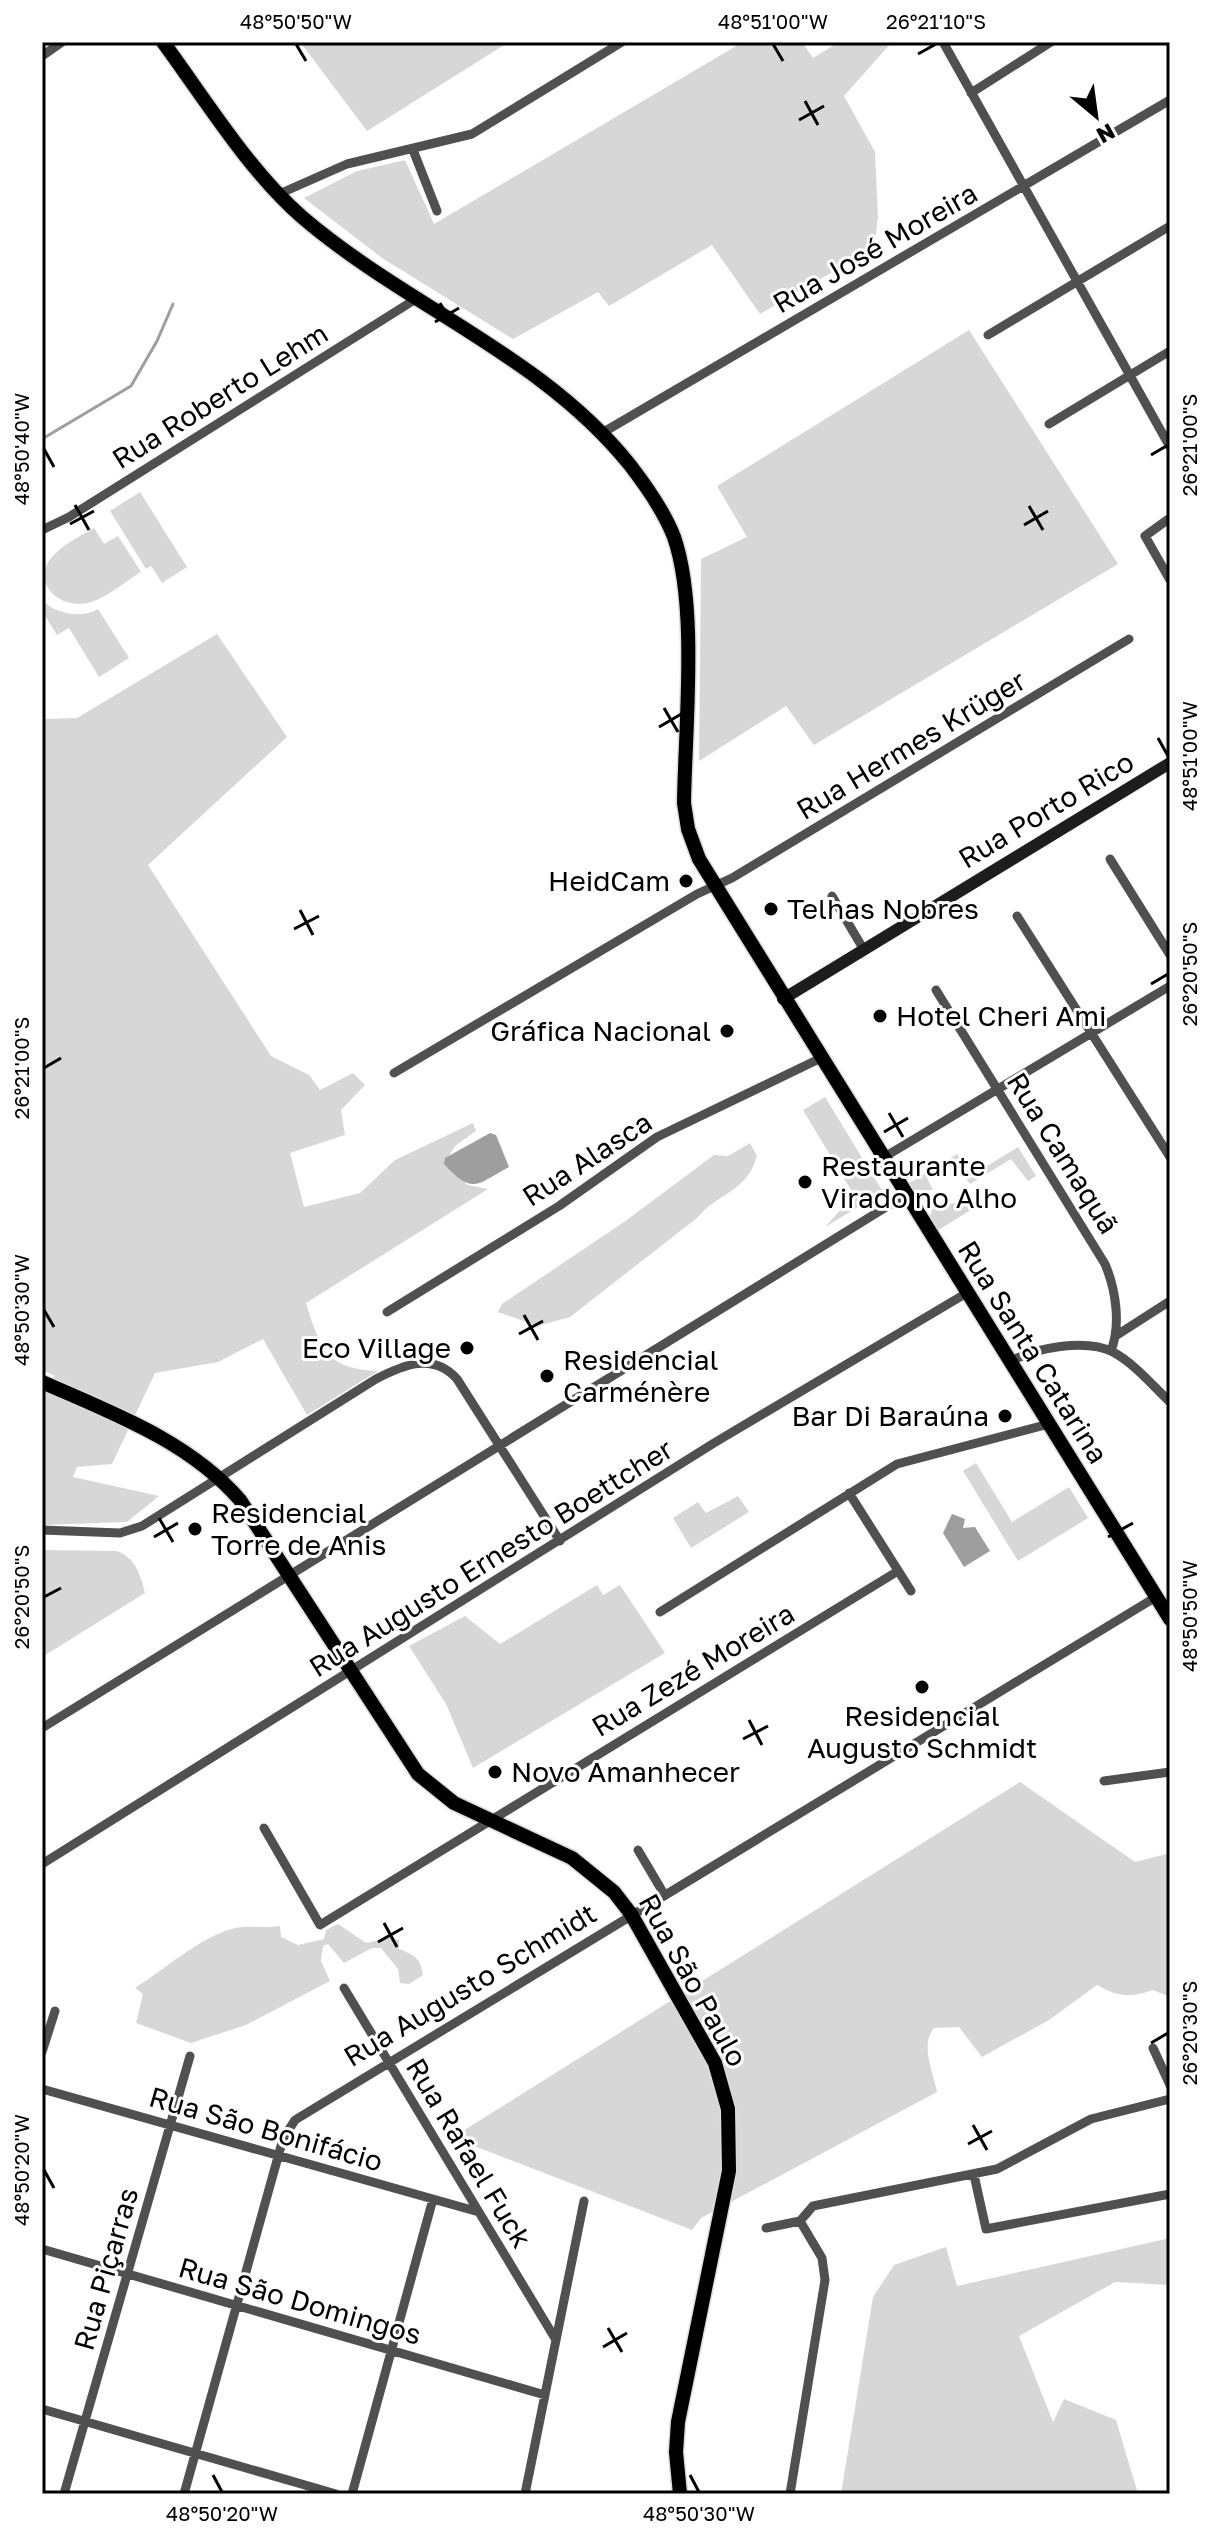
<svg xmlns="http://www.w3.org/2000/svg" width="1212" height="2536" font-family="'Golos Text',sans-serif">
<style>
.green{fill:#d7d7d7}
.water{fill:#9e9e9e}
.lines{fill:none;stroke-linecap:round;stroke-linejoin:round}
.stream{stroke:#9e9e9e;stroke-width:3}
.primary-casing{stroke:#dbdbdb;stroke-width:17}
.street{stroke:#505050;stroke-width:9}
.secondary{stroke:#1d1d1d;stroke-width:12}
.primary{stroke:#000;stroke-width:14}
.ticks{fill:none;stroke:#000;stroke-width:3}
.poi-dot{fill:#000;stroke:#fff;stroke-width:3}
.labels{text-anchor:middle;stroke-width:6;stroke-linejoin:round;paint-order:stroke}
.street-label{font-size:28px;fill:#000;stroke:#fff}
.poi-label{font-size:28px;fill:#000;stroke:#fff;text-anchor:start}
.neatline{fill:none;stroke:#000;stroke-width:3}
.ticks-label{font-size:20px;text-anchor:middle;fill:#000}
</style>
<rect width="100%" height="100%" fill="#fff"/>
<path class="green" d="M 300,42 L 509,42 L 367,131 Z
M 743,42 L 802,42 L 813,58 L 839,42 L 892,42 L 844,96 L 875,152 L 878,217 L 874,248 L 760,314 L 712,245 L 609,306 L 598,292 L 513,339 L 382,258 L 304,198 L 357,171 L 405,160 L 434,224 Z
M 969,330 L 1118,564 L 814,745 L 786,706 L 699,761 L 701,559 L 747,537 L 717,486 Z
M 140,492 L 187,567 L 162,583 L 151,566 L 146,569 L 110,511 Z
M 94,528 L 104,544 L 118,536 L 141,572 C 126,581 110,595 94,601 C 68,612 32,590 49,561 C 59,546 79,537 94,528 Z
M 42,600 C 55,614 82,619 98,609 L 129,658 L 99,677 L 69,628 L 57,635 L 42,611 Z
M 217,634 L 287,737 L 148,865 L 271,1056 L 309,1075 L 320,1090 L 353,1073 L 365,1085 L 341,1110 L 345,1135 L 290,1153 L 304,1207 L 360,1193 L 395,1160 L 473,1123 L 476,1131 L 455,1146 L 444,1164 L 468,1185 L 488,1189 L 306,1303 C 320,1348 326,1369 378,1371 L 307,1415 L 263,1339 L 218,1362 L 155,1373 L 112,1464 L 77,1467 L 73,1477 L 159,1496 L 127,1522 L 42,1525 L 42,1387 L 55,1376 L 42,1370 L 42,719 L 77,718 Z
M 825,1097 L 883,1192 L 825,1227 L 854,1195 L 803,1110 Z
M 750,1143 L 757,1156 C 746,1193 720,1191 697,1218 L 570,1317 L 538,1326 L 498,1312 L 502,1304 L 624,1222 L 714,1155 L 728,1156 Z
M 1018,1147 L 1036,1176 L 1028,1181 L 1011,1159 L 970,1184 L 953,1161 L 927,1178 L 933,1190 L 911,1190 L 908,1184 L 957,1154 L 971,1176 Z
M 971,1200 L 977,1206 L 937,1231 L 929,1219 L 933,1207 Z
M 976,1463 L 1012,1522 L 1069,1487 L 1088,1518 L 1018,1561 L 963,1471 Z
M 738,1496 L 749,1512 L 691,1548 L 673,1518 L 698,1502 L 706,1513 Z
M 42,1550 L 117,1551 C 136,1559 140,1574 145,1593 L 42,1657 Z
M 597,1585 L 603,1595 L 620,1585 L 665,1653 L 473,1768 L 446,1704 L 409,1646 L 465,1616 L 500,1644 Z
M 1020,1782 L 1135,1862 L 1170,1853 L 1170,1997 L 1153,1990 C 1131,1998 1118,1997 1097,1985 L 1049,2020 L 982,2057 L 959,2027 L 934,2028 C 920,2045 933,2071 937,2092 L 701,2218 L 692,2230 L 474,2146 L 449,2143 L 450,2139 Z
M 338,1924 L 366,1943 L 390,1938 L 399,1940 L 399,1949 C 414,1954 421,1959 423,1975 L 409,1984 L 400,1983 L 398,1969 L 381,1948 L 372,1948 L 344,1963 L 328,1944 L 323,1946 L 321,1961 L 330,1981 L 246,2025 L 191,2043 L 136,2023 L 143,1994 L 135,1988 C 165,1969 198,1939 231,1929 C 247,1924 263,1929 280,1926 L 281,1937 L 298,1945 L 324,1939 L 326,1930 Z
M 1170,2238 L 1170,2285 L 1115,2282 L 1019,2336 L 1053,2422 L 1064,2399 L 1116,2420 L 1138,2494 L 841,2494 L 873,2297 L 894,2265 L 946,2247 L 957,2286 Z"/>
<path class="water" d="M 490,1133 L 496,1135 L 509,1167 C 476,1185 473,1195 444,1164 L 445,1158 Z
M 952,1514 L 965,1519 L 963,1528 L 975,1527 L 990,1551 L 964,1567 L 943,1533 Z"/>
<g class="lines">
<path class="stream" d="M 42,439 L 131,386 L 157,341 L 173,304"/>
<defs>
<path id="primary" d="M 163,42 C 205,99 249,171 302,217 C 407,307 542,355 630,465 C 647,487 664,511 674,537 C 698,606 685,728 684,803 L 688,829 L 699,859 L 1170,1619
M 42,1382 C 112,1413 189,1441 240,1500 L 418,1774 L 454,1803 L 572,1858 L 614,1892 L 631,1914 L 715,2063 L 728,2109 L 729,2171 L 678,2422 L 676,2452 L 680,2494"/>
</defs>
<use href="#primary" class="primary-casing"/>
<path class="street" d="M 943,42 L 1170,447
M 42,56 L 62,42
M 971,93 L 1051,42
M 413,150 L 437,211
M 279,194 L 347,164 L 472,134 L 622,42
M 988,335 L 1170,226
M 1049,424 L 1170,351
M 602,433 L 1170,100
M 1170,518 L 1145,536 L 1170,580
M 42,530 L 69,517 L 419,297
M 1110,859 L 1170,955
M 832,896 L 864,950
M 1017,916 L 1170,1157
M 936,990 L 1105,1264 C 1116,1290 1121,1325 1111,1351
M 394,1073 L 697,894 L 732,878 L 1129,639
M 881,1159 L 1170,986
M 387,1312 L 559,1206 L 657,1137 L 819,1059
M 1117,1335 L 1170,1301
M 1009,1362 C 1035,1348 1085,1338 1113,1352 C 1135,1364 1152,1385 1170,1402
M 849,1493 L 911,1591
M 42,1530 L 120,1533 L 142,1526 L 376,1379 C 403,1365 433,1352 457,1379 L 560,1541
M 660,1612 L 897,1464 L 1049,1424
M 42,1728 L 904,1196
M 1104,1781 L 1170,1772
M 264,1828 L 320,1925 L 898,1571
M 638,1850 L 664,1894
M 42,1864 L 714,1443 L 965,1294
M 344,1988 L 556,2340
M 1153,2048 L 1170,2085
M 42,2052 L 55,2011
M 42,2089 L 479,2212
M 974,2175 L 986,2229 L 1170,2194
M 800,2221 L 813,2206 L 997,2169 L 1091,2119 L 1170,2099
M 766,2228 L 800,2221
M 42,2249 L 545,2395
M 42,2409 L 336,2494
M 64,2494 L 190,2056
M 184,2494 L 283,2139 L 295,2120 L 1156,1597
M 352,2494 L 433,2199
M 525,2494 L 584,2201
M 790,2494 L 825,2280 L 822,2258 L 800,2221"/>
<path class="secondary" d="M 783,999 L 1170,763"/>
<use href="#primary" class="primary"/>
</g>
<path class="ticks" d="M 296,44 L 306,61M 773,44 L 783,61M 918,54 L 936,44M 805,101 L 818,125M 799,120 L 824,106M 440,303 L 454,327M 435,322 L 459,308M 44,449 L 54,467M 1151,455 L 1168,445M 75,505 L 89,530M 1029,506 L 1043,530M 70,524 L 94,511M 1024,525 L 1048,511M 664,708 L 678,732M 659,727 L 683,713M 1158,738 L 1168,756M 300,910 L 313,935M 294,929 L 319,916M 1151,984 L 1168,974M 44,1068 L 61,1058M 889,1113 L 903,1137M 884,1132 L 908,1118M 44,1310 L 54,1327M 524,1315 L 538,1340M 519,1334 L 543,1321M 159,1518 L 173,1542M 1113,1518 L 1127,1542M 154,1537 L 178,1523M 1108,1537 L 1133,1523M 44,1597 L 61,1588M 1158,1599 L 1168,1616M 749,1720 L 762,1745M 743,1739 L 768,1726M 384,1923 L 397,1947M 378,1942 L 403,1928M 1151,2043 L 1168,2033M 973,2125 L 987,2150M 968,2144 L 992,2131M 44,2170 L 54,2188M 608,2328 L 622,2352M 603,2347 L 627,2333M 213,2475 L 222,2492M 690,2475 L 699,2492"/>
<g class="poi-dot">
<circle cx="686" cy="881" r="8"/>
<circle cx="771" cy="909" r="8"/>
<circle cx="880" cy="1016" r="8"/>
<circle cx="727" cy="1031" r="8"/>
<circle cx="805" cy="1182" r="8"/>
<circle cx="467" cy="1348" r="8"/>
<circle cx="547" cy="1376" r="8"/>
<circle cx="1005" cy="1416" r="8"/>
<circle cx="195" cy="1529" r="8"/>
<circle cx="922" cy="1687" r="8"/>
<circle cx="495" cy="1772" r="8"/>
</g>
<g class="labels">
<g class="street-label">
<text transform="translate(875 248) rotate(-30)" y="10">Rua José Moreira</text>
<text transform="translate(220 396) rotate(-32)" y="10">Rua Roberto Lehm</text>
<text transform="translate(911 745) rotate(-31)" y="10">Rua Hermes Krüger</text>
<text transform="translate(1046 810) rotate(-31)" y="10">Rua Porto Rico</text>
<text transform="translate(1063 1153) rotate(58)" y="10">Rua Camaquã</text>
<text transform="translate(587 1159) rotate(-33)" y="10">Rua Alasca</text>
<text transform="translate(1033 1352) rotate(58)" y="10">Rua Santa Catarina</text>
<text transform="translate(491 1558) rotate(-32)" y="10">Rua Augusto Ernesto Boettcher</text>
<text transform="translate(693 1670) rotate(-31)" y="10">Rua Zezé Moreira</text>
<text transform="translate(693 1980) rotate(61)" y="10">Rua São Paulo</text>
<text transform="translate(470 1985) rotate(-31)" y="10">Rua Augusto Schmidt</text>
<text transform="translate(266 2129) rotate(16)" y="10">Rua São Bonifácio</text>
<text transform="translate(469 2153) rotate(59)" y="10">Rua Rafael Fuck</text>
<text transform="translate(106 2269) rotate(-74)" y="10">Rua Piçarras</text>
<text transform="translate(300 2301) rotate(16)" y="10">Rua São Domingos</text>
</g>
<g class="poi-label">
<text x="670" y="891" text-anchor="end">HeidCam</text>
<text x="787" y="919">Telhas Nobres</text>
<text x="896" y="1026">Hotel Cheri Ami</text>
<text x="711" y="1041" text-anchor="end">Gráfica Nacional</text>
<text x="821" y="1176">Restaurante<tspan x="821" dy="32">Virado no Alho</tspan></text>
<text x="451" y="1358" text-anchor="end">Eco Village</text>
<text x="563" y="1370">Residencial<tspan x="563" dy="32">Carménère</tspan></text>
<text x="989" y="1426" text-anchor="end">Bar Di Baraúna</text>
<text x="211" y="1523">Residencial<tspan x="211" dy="32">Torre de Anis</tspan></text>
<text x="922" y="1726" text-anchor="middle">Residencial<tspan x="922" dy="32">Augusto Schmidt</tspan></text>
<text x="511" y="1782">Novo Amanhecer</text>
</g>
</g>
<rect width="1212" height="2536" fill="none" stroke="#ffffff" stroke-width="88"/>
<g transform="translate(1096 116) rotate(151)" stroke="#ffffff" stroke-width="6" paint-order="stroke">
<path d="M0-6L14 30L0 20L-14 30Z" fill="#000000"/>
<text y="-12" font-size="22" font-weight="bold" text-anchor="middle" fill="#000000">N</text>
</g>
<rect x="44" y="44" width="1124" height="2448" class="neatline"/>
<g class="ticks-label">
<text x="296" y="29">48°50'50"W</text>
<text x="773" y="29">48°51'00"W</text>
<text x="936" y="29">26°21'10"S</text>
<text transform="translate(1190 445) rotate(-90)" y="7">26°21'00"S</text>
<text transform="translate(22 449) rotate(-90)" y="7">48°50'40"W</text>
<text transform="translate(1190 756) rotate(-90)" y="7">48°51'00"W</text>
<text transform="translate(1190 974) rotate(-90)" y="7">26°20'50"S</text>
<text transform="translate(22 1068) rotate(-90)" y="7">26°21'00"S</text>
<text transform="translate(22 1310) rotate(-90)" y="7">48°50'30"W</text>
<text transform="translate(22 1597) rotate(-90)" y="7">26°20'50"S</text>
<text transform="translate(1190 1616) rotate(-90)" y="7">48°50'50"W</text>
<text transform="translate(1190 2033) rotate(-90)" y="7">26°20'30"S</text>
<text transform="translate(22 2170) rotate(-90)" y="7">48°50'20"W</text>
<text x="222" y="2521">48°50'20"W</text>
<text x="699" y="2521">48°50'30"W</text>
</g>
</svg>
